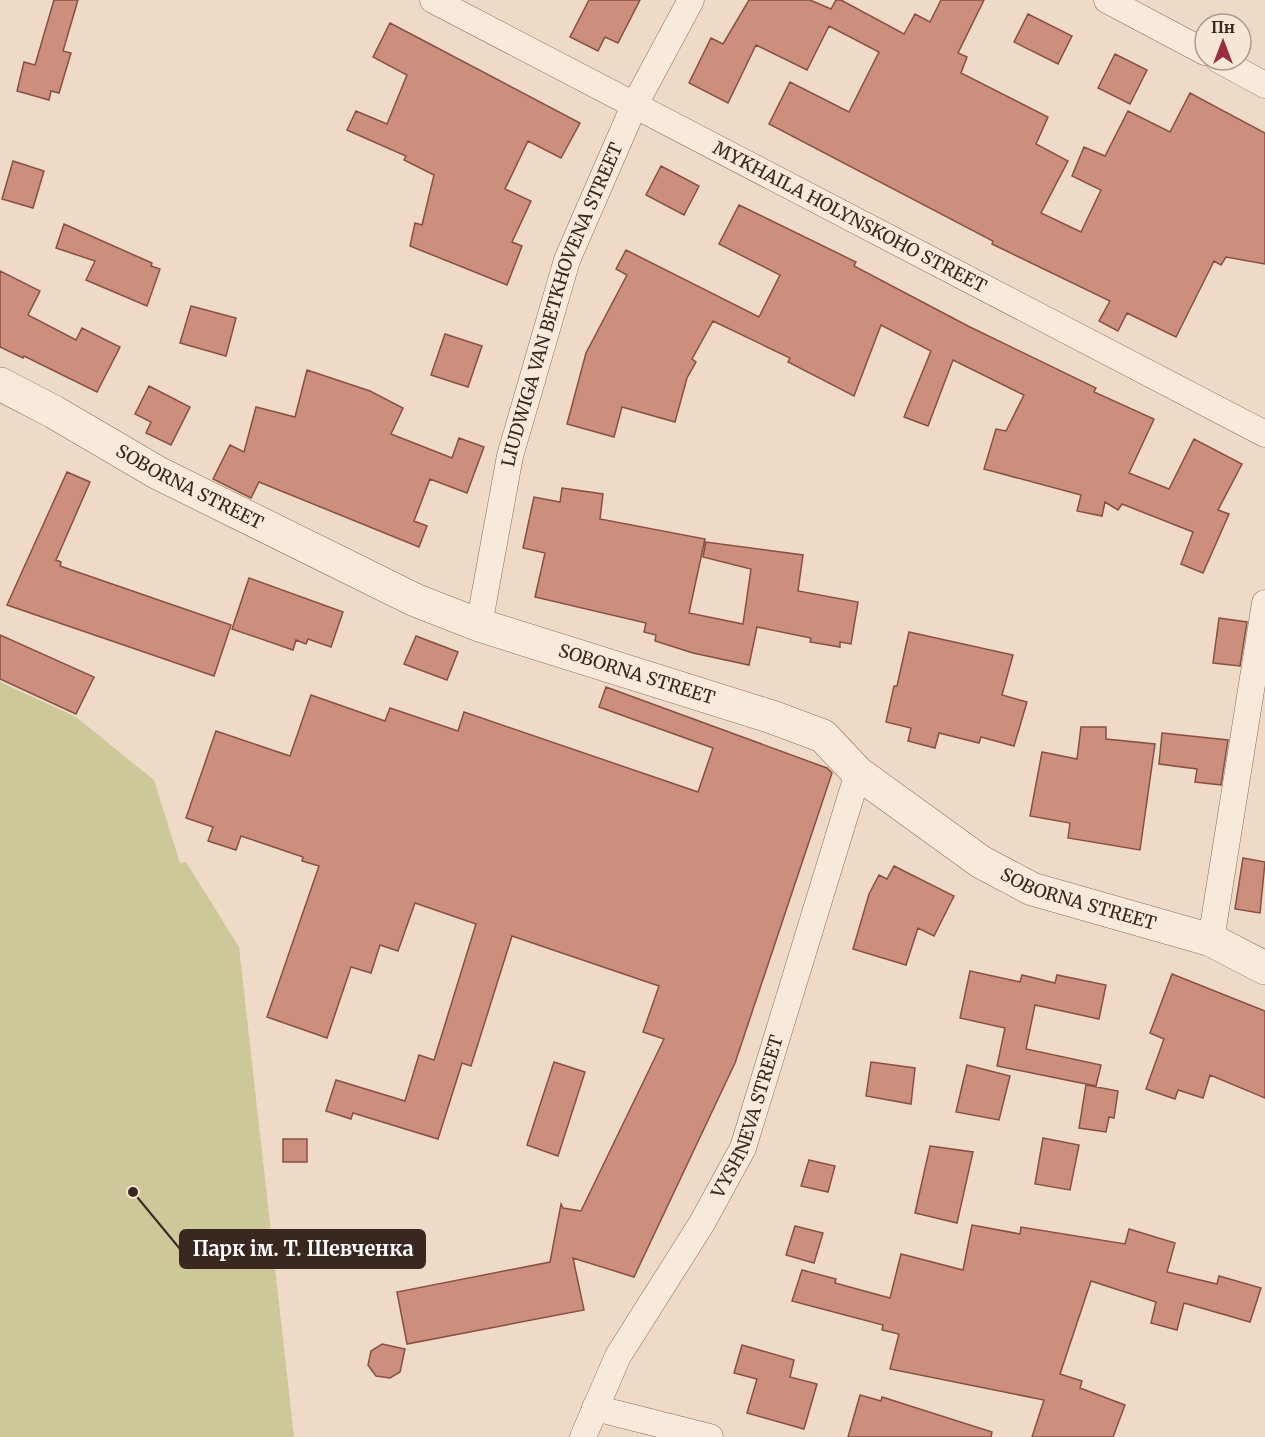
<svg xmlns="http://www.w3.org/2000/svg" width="1265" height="1437" font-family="Merriweather,serif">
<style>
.green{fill:#ccc89a}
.building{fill:#cc8e7d;stroke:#885042;stroke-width:1.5}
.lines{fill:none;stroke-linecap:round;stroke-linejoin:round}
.minor-casing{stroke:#896b5c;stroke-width:27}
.tertiary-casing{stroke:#896b5c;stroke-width:34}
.minor{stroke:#f9e9da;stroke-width:26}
.tertiary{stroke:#f9e9da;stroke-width:33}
.labels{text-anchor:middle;stroke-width:6;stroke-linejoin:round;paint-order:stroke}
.street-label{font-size:18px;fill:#3a2720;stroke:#f5e6d6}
.leader{fill:none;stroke:#3a2720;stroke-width:2}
.callout-dot{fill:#3a2720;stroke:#f5e6d6;stroke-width:2}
.callout{fill:#3a2720;stroke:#3a2720;stroke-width:2}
.callout-label{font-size:20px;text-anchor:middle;font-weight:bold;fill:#fff}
</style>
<rect width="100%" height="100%" fill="#eedac7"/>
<path class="green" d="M 0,682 L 76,717 L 154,780 L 180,863 L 186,862 L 239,947 L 294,1437 L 0,1437 Z"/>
<path class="building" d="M 54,0 L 78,0 L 63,51 L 71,53 L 59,93 L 51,91 L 49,100 L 17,91 L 24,62 L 35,65 Z
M 589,0 L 640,0 L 618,43 L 605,37 L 598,51 L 570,37 Z
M 749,0 L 810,0 L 831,9 L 836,0 L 841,0 L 904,34 L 915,14 L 930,22 L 941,0 L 984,0 L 958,53 L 967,57 L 961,73 L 1048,117 L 1036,144 L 1068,161 L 1041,213 L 1081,232 L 1101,190 L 1072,176 L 1084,147 L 1105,156 L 1128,111 L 1170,132 L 1190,93 L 1265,133 L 1265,264 L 1226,257 L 1221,265 L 1214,261 L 1176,337 L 1127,313 L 1118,331 L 1099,321 L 1110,301 L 992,244 L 993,241 L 769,124 L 790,82 L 849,112 L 879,52 L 829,26 L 807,70 L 756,45 L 728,103 L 689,83 L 711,38 L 723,44 Z
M 1028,14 L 1072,36 L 1058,64 L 1014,42 Z
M 390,23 L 580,123 L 561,158 L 528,141 L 505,189 L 531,201 L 512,242 L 522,246 L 507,285 L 410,246 L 415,223 L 422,225 L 434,175 L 404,160 L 406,156 L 347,130 L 356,111 L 387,124 L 407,75 L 373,57 Z
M 1115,54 L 1147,70 L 1130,104 L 1098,88 Z
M 13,161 L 44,171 L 33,208 L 2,199 Z
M 661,166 L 699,186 L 684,215 L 646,195 Z
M 739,205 L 856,262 L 854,266 L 968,326 L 1096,388 L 1094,392 L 1154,419 L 1129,473 L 1169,489 L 1194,439 L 1242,464 L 1218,510 L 1229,514 L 1203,573 L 1181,564 L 1193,532 L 1122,504 L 1118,510 L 1105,502 L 1102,516 L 1077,511 L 1081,495 L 984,469 L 996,429 L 1006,431 L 1024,395 L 953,360 L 928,426 L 904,417 L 931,351 L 881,325 L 854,396 L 788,362 L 790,358 L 713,321 L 692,359 L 696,362 L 687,378 L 675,422 L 622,407 L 614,437 L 567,424 L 586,353 L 627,275 L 616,269 L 626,250 L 759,317 L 780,275 L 719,244 Z
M 64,224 L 152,263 L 151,266 L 160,269 L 147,306 L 86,280 L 95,261 L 56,248 Z
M 0,271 L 40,291 L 28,315 L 76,340 L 82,328 L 120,347 L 97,392 L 24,356 L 23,358 L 0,347 Z
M 191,306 L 236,318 L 226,356 L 180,343 Z
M 445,334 L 482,346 L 468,387 L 431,375 Z
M 307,370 L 370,391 L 403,408 L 391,434 L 452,458 L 459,438 L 484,447 L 467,493 L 430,479 L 414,521 L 427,526 L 419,547 L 259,482 L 251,498 L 213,479 L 230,445 L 244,452 L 256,407 L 295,417 Z
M 149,386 L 190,407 L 171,445 L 146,433 L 151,422 L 135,414 Z
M 67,472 L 90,482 L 56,560 L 61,562 L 60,566 L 231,625 L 214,676 L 7,605 Z
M 562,488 L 603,494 L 600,519 L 705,539 L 689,613 L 743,624 L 751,569 L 703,557 L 706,542 L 803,555 L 798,591 L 858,602 L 851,644 L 840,642 L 840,647 L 810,642 L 811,638 L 757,627 L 749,665 L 693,653 L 655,641 L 656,635 L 644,632 L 646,623 L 535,597 L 545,553 L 523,548 L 534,497 L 560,502 Z
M 249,578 L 343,612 L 331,647 L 308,639 L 306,644 L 296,640 L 293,650 L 232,629 Z
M 1219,618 L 1247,622 L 1240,666 L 1213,663 Z
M 909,632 L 1013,655 L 1002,695 L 1027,702 L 1014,746 L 981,737 L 979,743 L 939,733 L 935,748 L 908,741 L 911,728 L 886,722 L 894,686 L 897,686 Z
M 0,635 L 94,677 L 76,714 L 0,679 Z
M 416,636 L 458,652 L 447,680 L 404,664 Z
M 606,687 L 827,768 L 832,773 L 735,1063 L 634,1277 L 573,1258 L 584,1310 L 407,1344 L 397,1292 L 550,1262 L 561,1204 L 563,1208 L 581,1211 L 664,1039 L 643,1032 L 659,986 L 512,936 L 471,1066 L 462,1063 L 438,1139 L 353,1113 L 351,1119 L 326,1111 L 336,1080 L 405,1101 L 419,1055 L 434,1060 L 476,924 L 415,903 L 398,951 L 380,945 L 371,973 L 351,967 L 327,1038 L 267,1017 L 319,866 L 302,861 L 303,857 L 241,836 L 236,850 L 208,841 L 213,827 L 186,818 L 216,731 L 290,756 L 311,695 L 385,721 L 390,708 L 458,731 L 464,712 L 698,792 L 713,748 L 599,707 Z
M 1081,727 L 1106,727 L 1106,739 L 1155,744 L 1140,850 L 1068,838 L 1070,823 L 1030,816 L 1042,752 L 1077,759 Z
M 1162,733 L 1228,740 L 1221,785 L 1195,782 L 1197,769 L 1159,764 Z
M 1243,858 L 1265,862 L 1260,913 L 1235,909 Z
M 894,866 L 954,896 L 934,936 L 918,928 L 906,965 L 853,949 L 869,894 L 879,875 L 887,879 Z
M 970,971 L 1020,982 L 1022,975 L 1055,983 L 1057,975 L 1106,985 L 1099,1019 L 1035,1005 L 1026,1049 L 1101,1065 L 1096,1086 L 997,1066 L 1005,1028 L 960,1018 Z
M 1172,974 L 1265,1011 L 1265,1098 L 1210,1075 L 1203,1098 L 1178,1090 L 1175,1099 L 1146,1089 L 1164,1039 L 1150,1033 Z
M 554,1062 L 585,1072 L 558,1156 L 527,1145 Z
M 871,1062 L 915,1068 L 911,1104 L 866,1096 Z
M 967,1065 L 1010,1076 L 999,1120 L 956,1112 Z
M 1086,1085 L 1118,1091 L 1114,1118 L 1109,1117 L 1106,1132 L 1079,1128 Z
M 1043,1138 L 1079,1145 L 1070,1190 L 1035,1184 Z
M 283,1139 L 307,1139 L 307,1162 L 283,1162 Z
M 930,1146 L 973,1152 L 957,1223 L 915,1213 Z
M 809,1160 L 835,1166 L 828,1192 L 801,1186 Z
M 972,1225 L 1020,1234 L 1021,1227 L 1125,1244 L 1129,1229 L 1175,1243 L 1167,1272 L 1217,1284 L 1219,1276 L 1261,1288 L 1250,1322 L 1184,1303 L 1177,1330 L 1151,1323 L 1156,1302 L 1091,1281 L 1060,1374 L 1082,1381 L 1080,1388 L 1125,1405 L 1113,1437 L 1032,1437 L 1044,1400 L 890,1369 L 899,1334 L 882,1330 L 883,1325 L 792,1301 L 802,1270 L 836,1279 L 835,1283 L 890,1298 L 901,1254 L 963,1270 Z
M 795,1226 L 823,1233 L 814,1263 L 786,1255 Z
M 382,1344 L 405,1349 L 400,1372 L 390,1378 L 376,1376 L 368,1365 L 371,1351 Z
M 742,1345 L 794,1360 L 790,1377 L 817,1384 L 804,1429 L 747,1413 L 757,1379 L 734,1373 Z
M 860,1395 L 881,1401 L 882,1397 L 992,1432 L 991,1437 L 848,1437 Z"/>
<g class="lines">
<defs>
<g id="minor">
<path id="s1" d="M 433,0 L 1265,434"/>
<path d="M 1107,0 L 1205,52"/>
<path d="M 1219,60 L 1265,85"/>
<path id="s2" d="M 479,625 L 510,456 L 567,260 L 634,106 L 691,0"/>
<path d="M 1211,940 L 1265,603"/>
<path d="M 595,1408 L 710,1437"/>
<path id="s3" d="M 583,1437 L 618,1356 L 702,1223 L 743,1148 L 858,773"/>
</g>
<g id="tertiary">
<path id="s4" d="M 0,384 L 54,412 L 158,473 L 415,600 L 479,625 L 772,717 L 823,736 L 858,773 L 981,862 L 1032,889 L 1211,940 L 1265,968"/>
</g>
</defs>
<use href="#minor" class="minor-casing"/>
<use href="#tertiary" class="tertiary-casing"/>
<use href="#minor" class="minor"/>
<use href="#tertiary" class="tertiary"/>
</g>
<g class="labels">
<g class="street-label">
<text dy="6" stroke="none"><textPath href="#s1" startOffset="470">MYKHAILA HOLYNSKOHO STREET</textPath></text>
<text dy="6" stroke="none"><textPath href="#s2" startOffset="332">LIUDWIGA VAN BETKHOVENA STREET</textPath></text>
<text dy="6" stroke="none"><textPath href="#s4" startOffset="216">SOBORNA STREET</textPath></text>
<text dy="6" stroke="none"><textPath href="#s4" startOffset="702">SOBORNA STREET</textPath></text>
<text dy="6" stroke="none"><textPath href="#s4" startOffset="1206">SOBORNA STREET</textPath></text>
<text dy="6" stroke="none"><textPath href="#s3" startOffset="362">VYSHNEVA STREET</textPath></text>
</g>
</g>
<path class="leader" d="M133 1192L180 1249"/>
<circle class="callout-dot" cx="133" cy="1192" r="6"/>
<rect class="callout" x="180" y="1230" width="245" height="38" rx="6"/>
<g class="callout-label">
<text x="303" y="1256">Парк ім. Т. Шевченка</text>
</g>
<g transform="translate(1223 42)"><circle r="28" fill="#f5e6d6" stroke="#aa9a8d" stroke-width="1.5"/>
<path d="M0-4.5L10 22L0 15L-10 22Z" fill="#982d43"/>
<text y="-9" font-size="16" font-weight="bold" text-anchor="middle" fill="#3a2720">Пн</text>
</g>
</svg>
